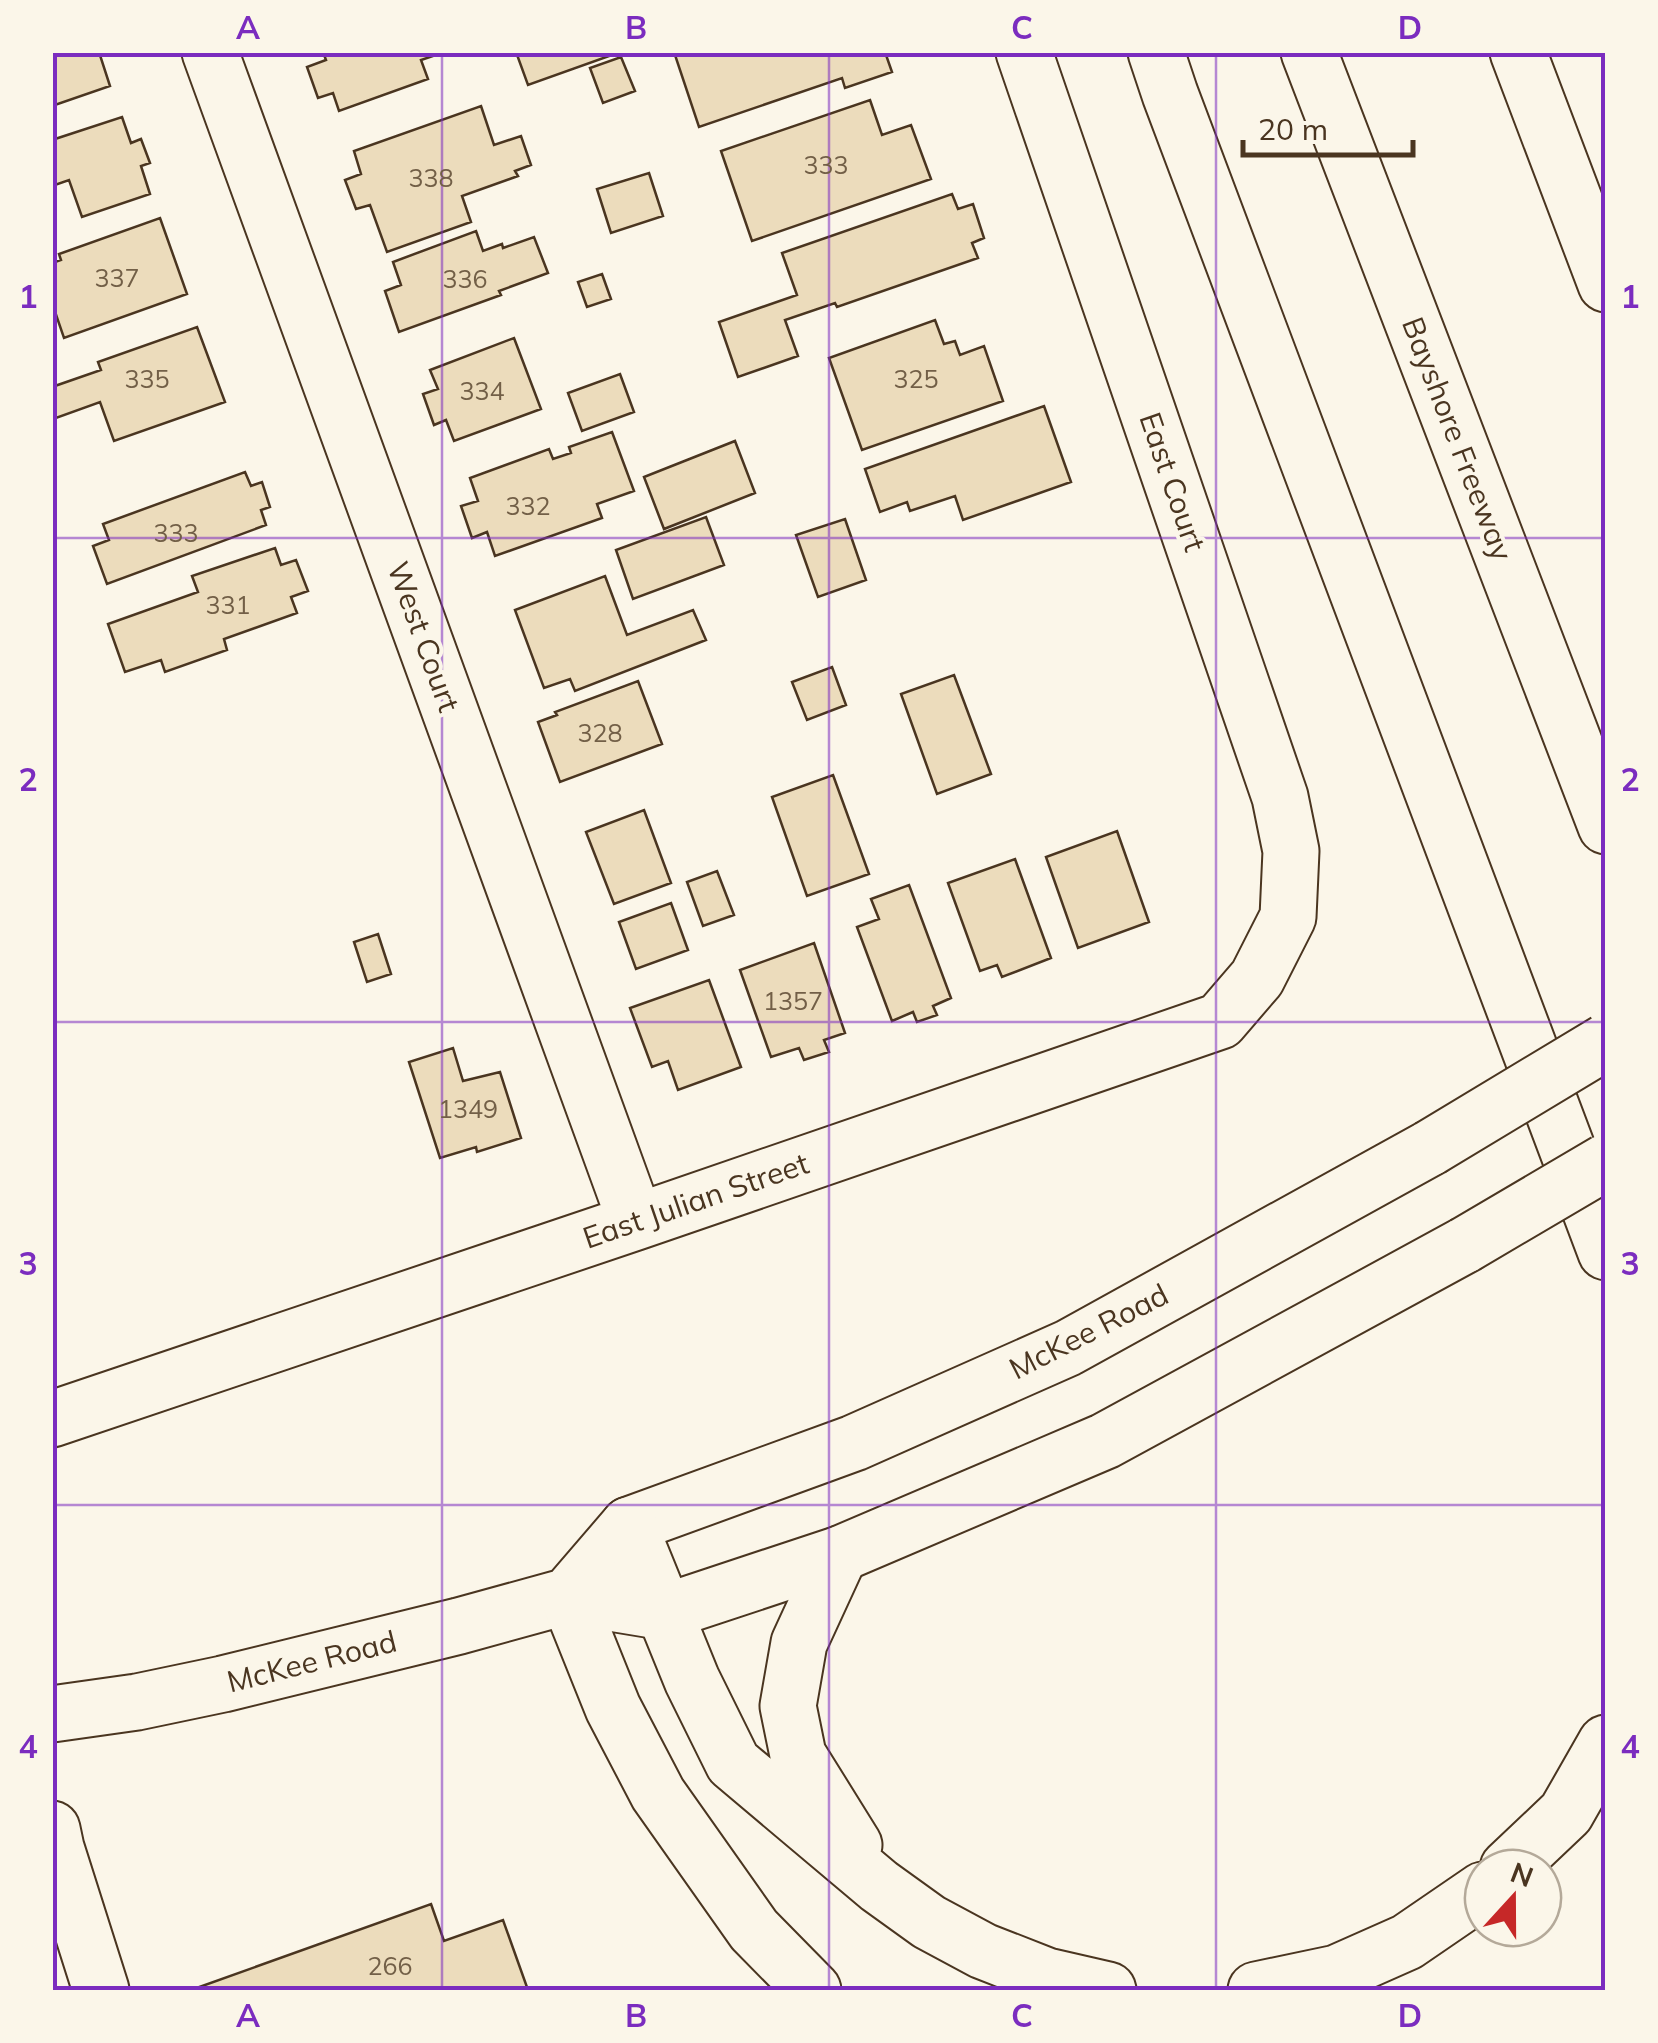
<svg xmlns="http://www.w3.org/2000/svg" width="1658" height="2043" font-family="Mulish,sans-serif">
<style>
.building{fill:#ecdcbc;stroke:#4a3520;stroke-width:2.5}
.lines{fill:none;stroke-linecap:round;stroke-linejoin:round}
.minor-casing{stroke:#4a3520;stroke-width:59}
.major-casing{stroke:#4a3520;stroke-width:59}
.highway-casing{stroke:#4a3520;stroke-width:59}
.minor{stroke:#fbf6e9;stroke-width:55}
.major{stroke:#fbf6e9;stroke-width:55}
.highway{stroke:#fbf6e9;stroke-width:55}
.major-bridge-casing{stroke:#4a3520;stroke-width:59;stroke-linecap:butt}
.major-bridge{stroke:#fbf6e9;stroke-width:55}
.grid{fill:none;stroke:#7b2cbf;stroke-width:2.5;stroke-opacity:0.55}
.labels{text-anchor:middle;stroke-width:8;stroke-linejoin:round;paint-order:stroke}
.number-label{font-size:25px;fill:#725f47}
.street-label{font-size:30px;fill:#4a3520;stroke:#fbf6e9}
.neatline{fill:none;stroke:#7b2cbf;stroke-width:4}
.grid-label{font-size:32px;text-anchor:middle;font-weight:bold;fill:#7b2cbf}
</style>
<rect width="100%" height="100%" fill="#fbf6e9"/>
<path class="building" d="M 52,52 L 99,52 L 110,86 L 52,106 Z
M 323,52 L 435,52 L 436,55 L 421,60 L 428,79 L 339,111 L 333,93 L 318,98 L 307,67 L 326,60 Z
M 516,52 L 611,52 L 612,55 L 528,85 Z
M 674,52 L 885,52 L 892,72 L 845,88 L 842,78 L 699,127 Z
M 621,57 L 635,91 L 603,103 L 590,68 Z
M 870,100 L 882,135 L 911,125 L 931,179 L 752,241 L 721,151 Z
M 481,106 L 494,145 L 521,136 L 531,165 L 515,171 L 518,176 L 462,196 L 471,222 L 387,252 L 370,205 L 356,209 L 345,180 L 361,174 L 354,151 Z
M 122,117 L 131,143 L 141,139 L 150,163 L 141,166 L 150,194 L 82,217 L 69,180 L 52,186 L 52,140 Z
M 649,173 L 663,216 L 611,233 L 597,189 Z
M 952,194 L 958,209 L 973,204 L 984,238 L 972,243 L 978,258 L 837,307 L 835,303 L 785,320 L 798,356 L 738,377 L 719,322 L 797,295 L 782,253 Z
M 160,218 L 187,294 L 64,338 L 52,303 L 52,263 L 61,260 L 59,254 Z
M 476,231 L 483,251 L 502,244 L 503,248 L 534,237 L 548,273 L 499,291 L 501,295 L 399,332 L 385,291 L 401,285 L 393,262 Z
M 602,274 L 611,299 L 587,307 L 578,282 Z
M 935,320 L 944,344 L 955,341 L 960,355 L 984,346 L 1003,401 L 862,450 L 829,358 Z
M 197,327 L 225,402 L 114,441 L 100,402 L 56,418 L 52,408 L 52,387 L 101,370 L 98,362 Z
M 514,338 L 541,409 L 454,441 L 446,420 L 434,425 L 423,394 L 438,389 L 430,370 Z
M 620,374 L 634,412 L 582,431 L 568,393 Z
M 1044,406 L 1071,482 L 963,520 L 955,496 L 910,511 L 907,502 L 880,512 L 865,469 Z
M 612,432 L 634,491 L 597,504 L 602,518 L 495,556 L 487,532 L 472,538 L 461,506 L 478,501 L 470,478 L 549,449 L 553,459 L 571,453 L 569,447 Z
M 735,441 L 755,493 L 664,529 L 644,477 Z
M 245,472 L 251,486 L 262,482 L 270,507 L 261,510 L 266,525 L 107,584 L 93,546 L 109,540 L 103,524 Z
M 706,517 L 724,565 L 633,599 L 616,550 Z
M 845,519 L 866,580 L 818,597 L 796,535 Z
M 275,548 L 281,565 L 296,560 L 308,591 L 291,597 L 297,613 L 224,639 L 227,650 L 165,672 L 161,660 L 125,672 L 108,624 L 198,592 L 192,576 Z
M 605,576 L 627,635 L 693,610 L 706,640 L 575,691 L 570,679 L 544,688 L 515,610 Z
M 832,667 L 846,705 L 807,720 L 792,682 Z
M 954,675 L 991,774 L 937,794 L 901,694 Z
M 638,681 L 662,744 L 560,782 L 538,722 L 557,715 L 555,712 Z
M 833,775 L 869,874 L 807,896 L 772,797 Z
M 644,810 L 671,883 L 614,904 L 586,832 Z
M 1117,831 L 1149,922 L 1078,948 L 1046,857 Z
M 1015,859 L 1051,958 L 1002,977 L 997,965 L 980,971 L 948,883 Z
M 717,871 L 734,915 L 703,926 L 687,882 Z
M 909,885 L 951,998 L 933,1006 L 937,1015 L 917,1022 L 913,1012 L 892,1021 L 857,927 L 879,919 L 871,899 Z
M 671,903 L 688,950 L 636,969 L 619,922 Z
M 378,934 L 391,974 L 367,982 L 354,942 Z
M 814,943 L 845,1033 L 824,1040 L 829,1052 L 804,1060 L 799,1048 L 771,1057 L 740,970 Z
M 709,980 L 741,1067 L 678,1090 L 668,1061 L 652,1067 L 630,1008 Z
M 453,1048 L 463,1081 L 500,1072 L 521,1138 L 477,1152 L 476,1147 L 440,1158 L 409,1062 Z
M 431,1904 L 444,1941 L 503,1920 L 528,1990 L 191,1990 Z"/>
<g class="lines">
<defs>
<path id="minor" d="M 210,52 L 636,1222
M 52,1419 L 636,1222 L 1220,1021 L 1257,978 L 1288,917 L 1291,851 L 1280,797 L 1024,52
M 52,1829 L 56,1848 L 101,1990"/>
<path id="major" d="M 568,1596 L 629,1525 L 854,1443 L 1068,1348 L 1430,1148
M 52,1714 L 137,1702 L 223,1684 L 459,1626 L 568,1596 L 665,1612 L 840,1554 L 1105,1441 L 1465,1245"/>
<path id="highway" d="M 1156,52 L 1170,94 L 1606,1252
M 1309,52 L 1606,826
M 1518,52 L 1606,284
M 629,1525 L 692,1680 L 733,1763 L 879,1886 L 929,1922 L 983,1951 L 1047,1976 L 1108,1990
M 840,1554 L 799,1643 L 788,1706 L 798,1755 L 854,1845
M 568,1596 L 613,1708 L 658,1794 L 754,1930 L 813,1990
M 1508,1868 L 1566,1813 L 1606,1743
M 1256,1990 L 1337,1973 L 1407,1942 L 1483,1890"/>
</defs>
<use href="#minor" class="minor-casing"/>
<use href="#major" class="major-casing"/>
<use href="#highway" class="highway-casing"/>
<use href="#minor" class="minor"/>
<use href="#major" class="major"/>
<use href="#highway" class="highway"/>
<defs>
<path id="major-bridge" d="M 1430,1148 L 1606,1042
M 1465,1245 L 1606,1162"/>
</defs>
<use href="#major-bridge" class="major-bridge-casing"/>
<use href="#major-bridge" class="major-bridge"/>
</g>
<path class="grid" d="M 442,52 L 442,1990M 829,52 L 829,1990M 1216,52 L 1216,1990M 52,538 L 1606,538M 52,1022 L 1606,1022M 52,1505 L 1606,1505"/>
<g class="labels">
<g class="number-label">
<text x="826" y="174">333</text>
<text x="431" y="187">338</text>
<text x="117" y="287">337</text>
<text x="465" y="288">336</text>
<text x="147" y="388">335</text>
<text x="916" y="388">325</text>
<text x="482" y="400">334</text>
<text x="528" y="515">332</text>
<text x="176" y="542">333</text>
<text x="228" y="614">331</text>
<text x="600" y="742">328</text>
<text x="793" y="1010">1357</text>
<text x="468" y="1118">1349</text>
<text x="390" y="1975">266</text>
</g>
<g class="street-label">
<text transform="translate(1457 439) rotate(69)" y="10">Bayshore Freeway</text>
<text transform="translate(1172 482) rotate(71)" y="10">East Court</text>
<text transform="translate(423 637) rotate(70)" y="10">West Court</text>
<text transform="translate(696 1201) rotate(-19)" y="10">East Julian Street</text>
<text transform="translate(1089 1332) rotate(-27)" y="10">McKee Road</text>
<text transform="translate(312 1662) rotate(-14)" y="10">McKee Road</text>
</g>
</g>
<rect width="1658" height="2043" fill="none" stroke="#fbf6e9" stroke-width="110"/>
<g transform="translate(1513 1898) rotate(21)"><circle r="48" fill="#fbf6e9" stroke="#b4a999" stroke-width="2.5"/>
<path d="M0-8L18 38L0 25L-18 38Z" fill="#c62828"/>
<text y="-15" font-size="28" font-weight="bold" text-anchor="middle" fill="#4a3520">N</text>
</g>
<path d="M1243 140v15h170v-15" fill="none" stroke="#4a3520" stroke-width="5"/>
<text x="1258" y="140" font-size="30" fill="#4a3520" stroke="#fbf6e9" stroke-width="8" paint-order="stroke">20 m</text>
<rect x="55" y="55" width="1548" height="1933" class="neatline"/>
<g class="grid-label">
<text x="248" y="39">A</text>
<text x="636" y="39">B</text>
<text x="1022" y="39">C</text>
<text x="1410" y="39">D</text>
<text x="28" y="308">1</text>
<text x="1630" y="308">1</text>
<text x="28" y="791">2</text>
<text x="1630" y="791">2</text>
<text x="28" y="1275">3</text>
<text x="1630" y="1275">3</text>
<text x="28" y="1758">4</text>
<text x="1630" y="1758">4</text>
<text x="248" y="2027">A</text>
<text x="636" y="2027">B</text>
<text x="1022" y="2027">C</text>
<text x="1410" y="2027">D</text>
</g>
</svg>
